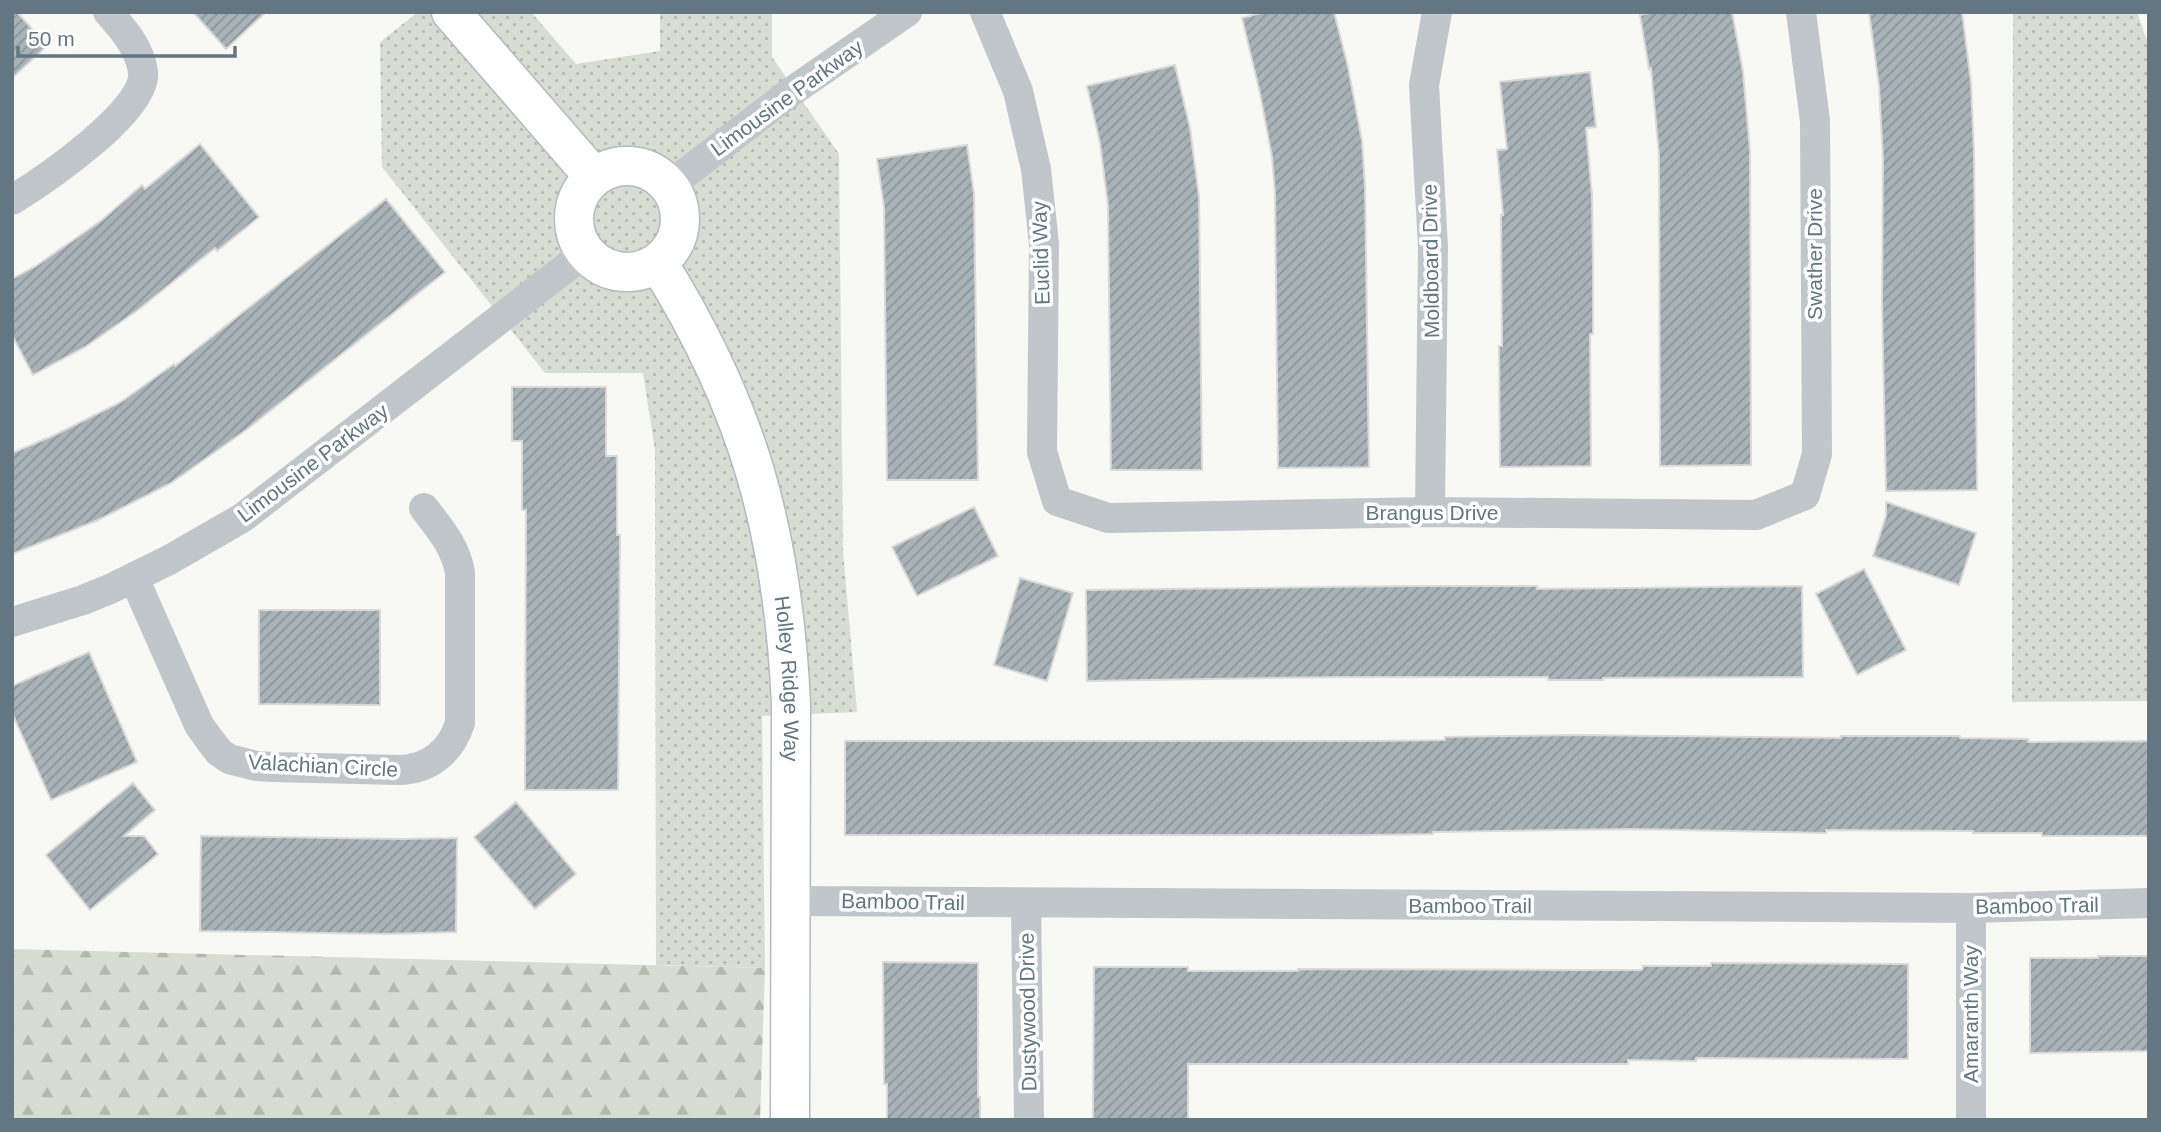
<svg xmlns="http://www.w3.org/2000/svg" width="2161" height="1132" font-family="Helvetica,sans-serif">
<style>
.grass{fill:url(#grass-dots)}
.forest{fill:url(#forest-firs)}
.building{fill:url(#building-hatch);stroke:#dad9d7;stroke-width:2}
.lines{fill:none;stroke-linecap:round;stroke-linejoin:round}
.secondary-casing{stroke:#b3babe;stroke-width:41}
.street{stroke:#c0c6c9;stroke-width:30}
.secondary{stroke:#fff;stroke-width:38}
.labels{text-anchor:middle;stroke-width:7;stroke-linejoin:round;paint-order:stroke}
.street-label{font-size:21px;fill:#627781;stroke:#fff}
</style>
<defs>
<pattern id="grass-dots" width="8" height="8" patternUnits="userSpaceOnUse" patternTransform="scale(1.75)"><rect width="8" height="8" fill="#d8ddd4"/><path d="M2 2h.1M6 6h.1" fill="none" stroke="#b3b8b1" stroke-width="1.8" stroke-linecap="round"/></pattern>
<pattern id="forest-firs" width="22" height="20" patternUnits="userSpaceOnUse" patternTransform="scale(1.75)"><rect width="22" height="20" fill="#d8ddd4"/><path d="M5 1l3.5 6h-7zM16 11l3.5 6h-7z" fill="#b3b8b1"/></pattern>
<pattern id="building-hatch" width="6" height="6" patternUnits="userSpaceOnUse" patternTransform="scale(1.75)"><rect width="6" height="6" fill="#a8b2b7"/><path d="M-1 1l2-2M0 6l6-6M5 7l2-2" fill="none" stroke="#8c969a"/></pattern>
</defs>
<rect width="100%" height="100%" fill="#f8f8f5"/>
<path class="grass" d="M 418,12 L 531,12 L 576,64 L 660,51 L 660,12 L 772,12 L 772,57 L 839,154 L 843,551 L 857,712 L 762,716 L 765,968 L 656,965 L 655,450 L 643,373 L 545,373 L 382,167 L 380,42 Z
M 2013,12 L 2137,12 L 2149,47 L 2149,701 L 2012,702 Z"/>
<path class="forest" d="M 12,949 L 765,968 L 760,1120 L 12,1120 Z"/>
<path class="building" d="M 12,12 L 17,12 L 47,46 L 12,78 Z
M 193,12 L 266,12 L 226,49 Z
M 1265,12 L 1334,12 L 1348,67 L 1362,141 L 1365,187 L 1369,467 L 1278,468 L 1275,193 L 1272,157 L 1260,93 L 1242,18 Z
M 1654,12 L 1732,12 L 1743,72 L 1750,151 L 1751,465 L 1660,466 L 1659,155 L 1651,68 L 1649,69 L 1640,15 Z
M 1869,12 L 1962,12 L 1971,83 L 1974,153 L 1977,490 L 1886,491 L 1882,304 L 1883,159 L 1879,86 Z
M 1175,65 L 1190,128 L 1199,197 L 1202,470 L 1111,470 L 1108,205 L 1100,143 L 1087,86 Z
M 1590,72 L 1596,127 L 1586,128 L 1592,196 L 1593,267 L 1593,334 L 1590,334 L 1591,466 L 1500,467 L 1499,346 L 1502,346 L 1501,215 L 1503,215 L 1497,150 L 1507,149 L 1500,82 Z
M 200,144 L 259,217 L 217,251 L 215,248 L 138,310 L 85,347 L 33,375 L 12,335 L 12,279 L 36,266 L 102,220 L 142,185 L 145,189 Z
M 967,145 L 974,194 L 978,480 L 887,480 L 884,207 L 877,159 Z
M 386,199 L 445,272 L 246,430 L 171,483 L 98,520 L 12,554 L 12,453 L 55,435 L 121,402 L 174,364 L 175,366 Z
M 512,387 L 606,387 L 606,456 L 617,456 L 617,535 L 620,535 L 618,790 L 525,790 L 526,510 L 522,510 L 522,441 L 512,441 Z
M 1886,502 L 1976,533 L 1959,585 L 1873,556 L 1886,516 Z
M 974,507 L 998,556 L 917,596 L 892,547 Z
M 1864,569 L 1906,650 L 1857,675 L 1816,594 Z
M 1020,578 L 1073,593 L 1047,681 L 994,665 Z
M 1405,586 L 1537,586 L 1537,589 L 1802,586 L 1803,677 L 1603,678 L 1603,680 L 1548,680 L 1548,677 L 1340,677 L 1087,681 L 1086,590 Z
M 259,610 L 380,610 L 380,705 L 259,704 Z
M 89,652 L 137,762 L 51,800 L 12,713 L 12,686 Z
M 1578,735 L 1841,738 L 1841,736 L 1960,736 L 1960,738 L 2028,739 L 2028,742 L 2149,741 L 2149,836 L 2042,836 L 2042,833 L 1973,833 L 1973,831 L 1826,830 L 1826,833 L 1631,829 L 1433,832 L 1433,834 L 1367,835 L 845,835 L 845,741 L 1380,741 L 1445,740 L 1445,737 Z
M 133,783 L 155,810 L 124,836 L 144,836 L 158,854 L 90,910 L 46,855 Z
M 516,802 L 576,874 L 535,909 L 474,837 Z
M 201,836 L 403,839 L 457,838 L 456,932 L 387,934 L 200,931 Z
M 2098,956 L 2149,956 L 2149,1051 L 2030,1053 L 2030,958 L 2098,958 Z
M 883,962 L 978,963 L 978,1097 L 980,1097 L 980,1120 L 887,1120 L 887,1084 L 884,1084 Z
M 1711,963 L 1908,964 L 1908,1059 L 1696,1058 L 1696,1061 L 1628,1060 L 1628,1064 L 1188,1064 L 1188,1120 L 1093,1120 L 1094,967 L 1188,967 L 1188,971 L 1298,971 L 1298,969 L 1575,970 L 1642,970 L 1643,966 L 1711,966 Z"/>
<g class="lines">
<defs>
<g id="secondary">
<path d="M 451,12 L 594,177"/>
<circle cx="627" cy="219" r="53"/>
<path id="s1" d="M 658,263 C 749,408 783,534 791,704 L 790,1120"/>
</g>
</defs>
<use href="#secondary" class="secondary-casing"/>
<path class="street" d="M 985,12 L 1018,91 L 1036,169 L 1044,244 L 1042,452 L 1057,501 L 1108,518 L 1430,512 L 1756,515 L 1805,495 L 1817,454 L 1815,121 L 1801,12
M 669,186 L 791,92 L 907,12
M 12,200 C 43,181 148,110 143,72 C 140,48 123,29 108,12
M 1430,512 L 1433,247 L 1424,85 L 1437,12
M 134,578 L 199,725 L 209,739 L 219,752 L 229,759 L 256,766 L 273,767 L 400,770 C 430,769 451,751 460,723 L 460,573 C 456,547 440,529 424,508
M 12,622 L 83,600 L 110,589 L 169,560 L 242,518 L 585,253
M 792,901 L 1971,908 L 2149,903
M 1026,903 L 1029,1120
M 1971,908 L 1971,1120"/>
<use href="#secondary" class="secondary"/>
</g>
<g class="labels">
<g class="street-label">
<text transform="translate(787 98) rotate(-36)" y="7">Limousine Parkway</text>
<text transform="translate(1041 253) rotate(-92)" y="7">Euclid Way</text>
<text transform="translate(1815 254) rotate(-90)" y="7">Swather Drive</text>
<text transform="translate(1431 261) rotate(-91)" y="7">Moldboard Drive</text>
<text transform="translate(313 463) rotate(-37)" y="7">Limousine Parkway</text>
<text x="1432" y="520">Brangus Drive</text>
<text dy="7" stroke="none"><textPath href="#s1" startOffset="441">Holley Ridge Way</textPath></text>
<text transform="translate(323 766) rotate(3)" y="7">Valachian Circle</text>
<text transform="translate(903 902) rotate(1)" y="7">Bamboo Trail</text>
<text x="1470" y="913">Bamboo Trail</text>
<text transform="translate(2037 906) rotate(-1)" y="7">Bamboo Trail</text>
<text transform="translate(1028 1012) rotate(-91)" y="7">Dustywood Drive</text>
<text transform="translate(1971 1014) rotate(-90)" y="7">Amaranth Way</text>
</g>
</g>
<rect width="2161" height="1132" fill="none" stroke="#627781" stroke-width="28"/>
<path d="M18 46v10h217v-10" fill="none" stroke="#627781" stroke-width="3.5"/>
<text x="28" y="46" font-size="21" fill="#627781" stroke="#ffffff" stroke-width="5" paint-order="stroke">50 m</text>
</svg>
